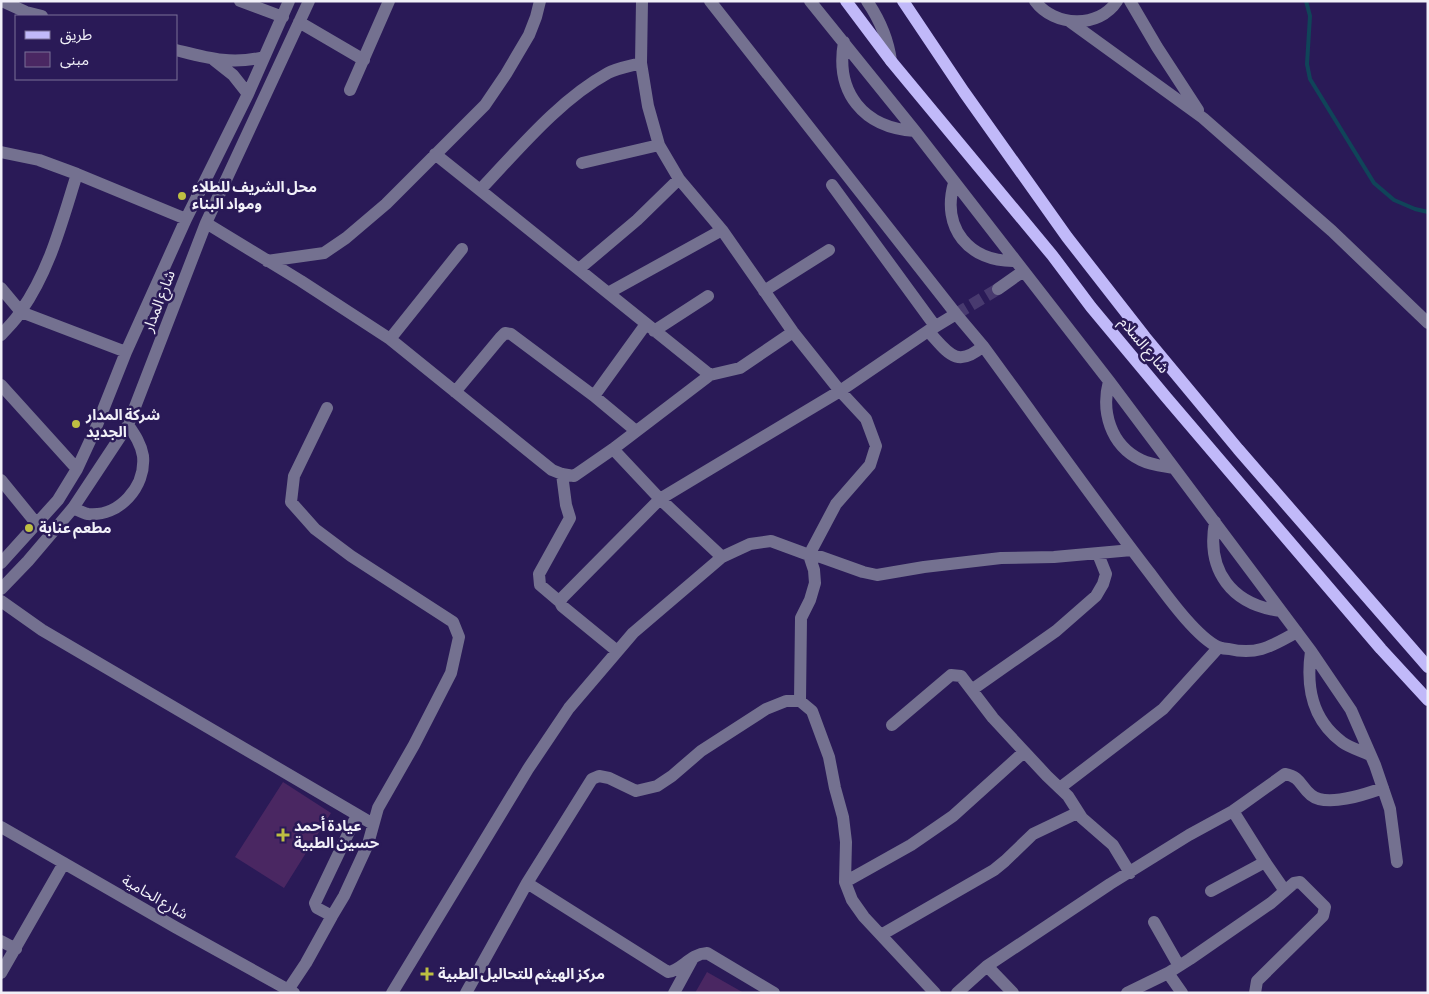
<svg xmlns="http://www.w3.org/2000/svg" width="1429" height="994" font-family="'Asap Condensed','Noto Sans Arabic',sans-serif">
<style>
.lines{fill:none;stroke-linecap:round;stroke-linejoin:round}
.stream{stroke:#104459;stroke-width:4}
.building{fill:#4a2762}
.minor-tunnel{stroke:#483a6f;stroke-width:12;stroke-dasharray:12 6;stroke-linecap:butt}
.minor{stroke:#747190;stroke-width:12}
.major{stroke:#c1b9f9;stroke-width:12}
.poi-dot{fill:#bebf42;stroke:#2a1a57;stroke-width:2}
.labels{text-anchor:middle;stroke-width:5;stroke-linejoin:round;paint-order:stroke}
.poi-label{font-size:15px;font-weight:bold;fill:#f1f0f8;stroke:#2a1a57;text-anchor:start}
.street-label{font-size:15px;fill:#f1f0f8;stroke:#2a1a57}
</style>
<rect width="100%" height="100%" fill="#2a1a57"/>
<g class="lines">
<path class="stream" d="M 1306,1 L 1310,16 L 1307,64 L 1310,79 L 1374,183 L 1394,200 L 1415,209 L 1428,212"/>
</g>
<path class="building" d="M 283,782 L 331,813 L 284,888 L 235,857 Z
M 707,972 L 744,993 L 695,993 Z"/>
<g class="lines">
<path class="minor-tunnel" d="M 956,314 L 998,289"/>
<path class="minor" d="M 2,1 L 26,12 L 42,16
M 240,1 L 283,17
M 642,1 L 641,63 L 648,106 L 659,145 L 679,179 L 722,230 L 793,332 L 840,391 L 866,419 L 876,446 L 870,465 L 836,504 L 809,555 L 814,570 L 815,583 L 810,600 L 801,618 L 800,701
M 710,1 L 956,314 L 983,346 C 1038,421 1092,498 1149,572 C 1165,593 1195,636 1218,647 C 1221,648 1226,649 1229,649 C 1258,656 1273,645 1297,632
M 810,1 L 915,131 L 1109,381 L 1311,651 L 1351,710 L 1375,765 L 1390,809 L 1397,862
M 867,1 C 880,20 888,38 891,61
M 1035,1 C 1054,27 1099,29 1117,1
M 1130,1 L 1157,47 L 1198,110
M 1069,21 L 1203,118 L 1332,231 L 1428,323
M 299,22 L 364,60
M 844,42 C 835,92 863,128 915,131
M 176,50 C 208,58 231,65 264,57
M 214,60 L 233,75 L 248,94
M 350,90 L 389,1
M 1,152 L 39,160 L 77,174 L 186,219
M 435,154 L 480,190 C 518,150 559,100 608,73 C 617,68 630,66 641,63
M 582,163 L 659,145
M 954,183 C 941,228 969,262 1015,261
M 832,185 L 935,326
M 480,190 L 710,375 L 740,368 L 793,332
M 206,223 L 301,281 L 390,339 L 552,470 L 562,474 L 574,476 L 613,449 L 710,375
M 267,261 L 324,253 L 346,238 L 386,204 L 485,105 L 506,74 L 529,35 L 536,17 L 540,1
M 579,269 L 637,220 L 679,179
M 1,288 L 21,312 L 126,352
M 998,289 L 1022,272
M 764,291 L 829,250
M 608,293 L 722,230
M 654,331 L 708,296
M 928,331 C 947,351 956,370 983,346
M 1,335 C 8,327 16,320 21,311 C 50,270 62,221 77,174
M 390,339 L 462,249
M 1109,381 C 1101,411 1110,445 1141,460 C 1151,465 1163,466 1174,468
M 1,385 L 77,469
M 455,392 L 500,338 L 505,333 L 511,334 L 594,396 L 636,431
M 594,396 L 646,324
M 613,449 L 660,499 L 722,557
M 1,480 L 36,523
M 73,508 C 78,510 83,513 88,514 C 119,517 146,487 143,456 C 141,444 135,435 128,425
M 1215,522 C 1206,571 1232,605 1281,611
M 1,563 L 58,500 L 77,469 L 95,430 L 126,352 L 186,219 L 248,94 L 289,1
M 1,589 L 28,561 L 73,508 L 128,425 L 206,223 L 309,1
M 1,601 L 42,630 L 373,824
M 560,602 L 540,585 L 539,574 L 570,518 L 566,505 L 562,474
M 617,651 L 562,606 L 560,602 L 563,597 L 660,499 L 840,391 L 928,331 L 956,314
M 1311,651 C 1306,686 1311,719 1342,742 C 1350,748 1362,751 1370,755
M 973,689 L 1056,631 L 1096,596 L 1103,584 L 1106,574 L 1098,554
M 892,725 L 951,675 L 961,676 L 993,718 L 1047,776 L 1068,796 L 1082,818 L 1113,845 L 1130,873
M 1061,787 L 1163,709 L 1219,647
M 1233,811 L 1265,862 L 1285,891
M 1,827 L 175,927 L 294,993
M 845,882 L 911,845 L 953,816 L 1024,752
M 527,883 L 668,972 C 681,971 690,954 707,953 L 774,993
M 1211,891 L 1265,862
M 332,916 L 317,908 L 315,903 L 357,815
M 1154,922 L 1179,966
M 881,935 L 994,870 L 1005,861 L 1033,834 L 1077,813
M 1,941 L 16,949
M 987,966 L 1013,993
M 1,973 L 64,863
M 1168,973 L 1182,993
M 288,990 L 306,963 L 332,916 L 344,896 L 368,844 L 378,808 L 414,745 L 451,673 L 459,637 L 453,622 L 351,556 L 315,529 L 291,502 L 294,476 L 327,408
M 392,993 L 528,769 L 569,708 L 633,633 L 722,557 L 750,544 L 771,541 L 809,555 L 821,557 L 863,572 L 877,575 L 924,567 L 1001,558 L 1054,557 L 1132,550
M 466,993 L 527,883 L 592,779 L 599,776 L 609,778 L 636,791 L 657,786 L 672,776 L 701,751 L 766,709 L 786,701 L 800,701 L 812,711 L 829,757 L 835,788 L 843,817 L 846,842 L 845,882 L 852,900 L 864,917 L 935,993
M 674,993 L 692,960
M 957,993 L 987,966 L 1110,884 L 1189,835 L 1233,811 L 1285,774 C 1301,777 1300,786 1311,795 C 1327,808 1366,794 1383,788
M 1127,993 L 1168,973 L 1190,959 L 1271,903 L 1294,883 L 1300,882 L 1325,907 L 1323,916 L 1257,981 L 1255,993"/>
<path class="major" d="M 846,1 L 891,61 L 1052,255 L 1091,307 L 1166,397 L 1381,649 L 1428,700
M 903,1 L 964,92 L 1067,237 L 1145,337 L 1238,449 L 1428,667"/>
</g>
<g class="poi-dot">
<circle cx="182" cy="196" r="5"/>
<circle cx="76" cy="424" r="5"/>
<circle cx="29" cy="528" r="5"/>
<path d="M280.5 827.5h5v5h5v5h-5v5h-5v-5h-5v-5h5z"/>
<path d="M424.5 966.5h5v5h5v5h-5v5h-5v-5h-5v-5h5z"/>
</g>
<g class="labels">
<g class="poi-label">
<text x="192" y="192">محل الشريف للطلاء<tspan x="192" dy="17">ومواد البناء</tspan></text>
<text x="86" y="420">شركة المدار<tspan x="86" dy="17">الجديد</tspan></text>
<text x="39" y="533">مطعم عنابة</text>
<text x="294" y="831">عيادة أحمد<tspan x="294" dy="17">حسين الطبية</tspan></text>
<text x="438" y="979">مركز الهيثم للتحاليل الطبية</text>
</g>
<g class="street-label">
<text transform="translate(159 301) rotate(-69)" y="5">شارع المدار</text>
<text transform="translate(1144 345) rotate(50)" y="5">شارع السلام</text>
<text transform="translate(155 897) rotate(30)" y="5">شارع الحامية</text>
</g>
</g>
<rect width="1429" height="994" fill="none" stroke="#f1f0f8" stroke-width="5"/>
<rect x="15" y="15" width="162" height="65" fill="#2a1a57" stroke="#7a7097"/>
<rect x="25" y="31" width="25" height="8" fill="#c1b9f9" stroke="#7a7097"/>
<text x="60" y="40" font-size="15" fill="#f1f0f8">طريق</text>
<rect x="25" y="52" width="25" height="15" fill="#4a2762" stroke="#7a7097"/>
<text x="60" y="65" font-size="15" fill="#f1f0f8">مبنى</text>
</svg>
